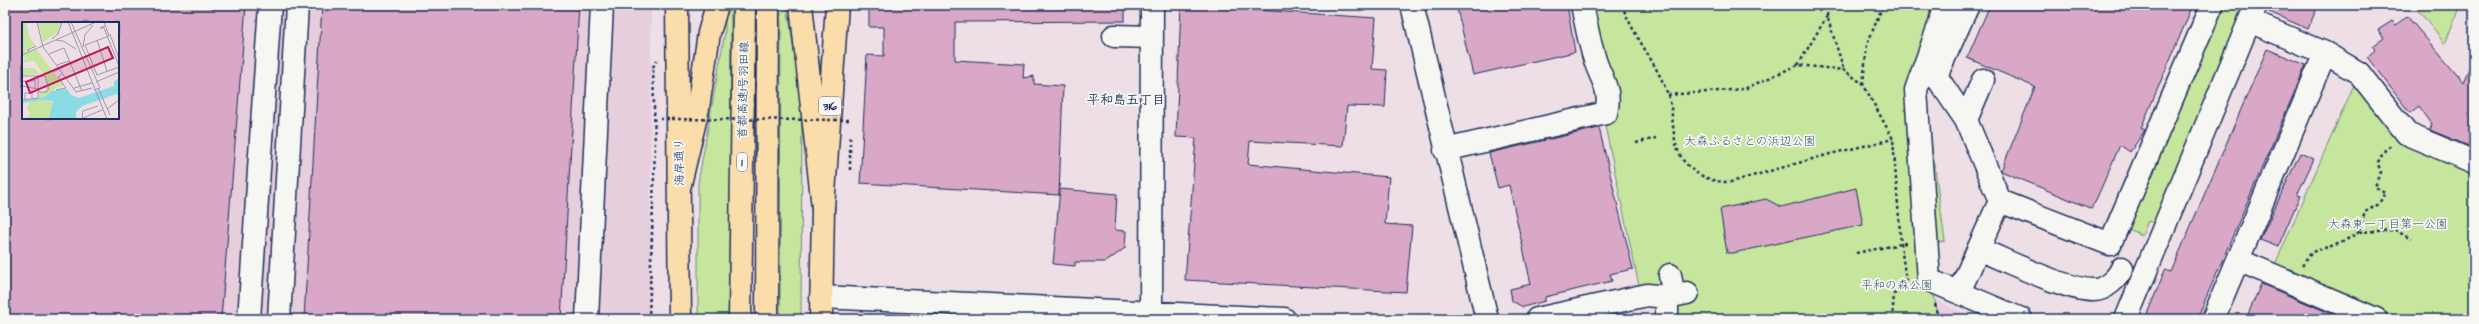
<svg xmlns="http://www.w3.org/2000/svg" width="2479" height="324" font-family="'Architects Daughter','Klee One',sans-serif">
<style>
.built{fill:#e7cedc;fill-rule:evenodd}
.green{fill:#c6e59d;stroke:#708a7e}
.building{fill:#d9a8c7;stroke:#1b2f5e;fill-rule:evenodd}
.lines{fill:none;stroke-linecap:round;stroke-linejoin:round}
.minor-casing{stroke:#1b2f5e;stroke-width:25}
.major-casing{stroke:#1b2f5e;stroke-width:25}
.highway-casing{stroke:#1b2f5e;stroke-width:25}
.path{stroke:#1b2f5e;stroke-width:2.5;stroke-dasharray:3 3;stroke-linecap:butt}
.minor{stroke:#f6f6f2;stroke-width:22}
.major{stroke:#faddab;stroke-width:22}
.highway{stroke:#faddab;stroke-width:22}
.path-bridge{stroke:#1b2f5e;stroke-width:2.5;stroke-dasharray:3 3;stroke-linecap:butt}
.labels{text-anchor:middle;stroke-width:3.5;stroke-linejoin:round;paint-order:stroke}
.shield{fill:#f6f6f2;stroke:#5d6b8a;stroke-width:1}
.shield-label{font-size:11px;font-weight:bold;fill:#1b2f5e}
.street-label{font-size:12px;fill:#1b2f5e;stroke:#f6f6f2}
.park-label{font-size:12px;fill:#3d536b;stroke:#f6f6f2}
.neighbourhood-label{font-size:13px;font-weight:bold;fill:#1b2f5e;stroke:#f6f6f2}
.inset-road{fill:none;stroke:#9999af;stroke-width:1}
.view{fill:#c2185b;fill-opacity:0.15;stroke:#c2185b;stroke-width:2}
.inset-edge{fill:none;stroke:#1b2f5e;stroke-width:2}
</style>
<rect width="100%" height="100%" fill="#eddfe5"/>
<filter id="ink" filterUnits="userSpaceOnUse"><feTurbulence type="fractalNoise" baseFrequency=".025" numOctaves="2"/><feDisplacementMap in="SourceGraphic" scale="8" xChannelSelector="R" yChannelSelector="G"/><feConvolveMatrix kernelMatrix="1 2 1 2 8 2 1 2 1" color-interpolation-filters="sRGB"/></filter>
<g filter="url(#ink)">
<path class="built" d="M 5,5 L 651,5 L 650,319 L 5,319 ZM 23,23 L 118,23 L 118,118 L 23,118 Z
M 1936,301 L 1978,319 L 1940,319 Z"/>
<path class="green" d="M 725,5 L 731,5 L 730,319 L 698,319 L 698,183 L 725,32 Z
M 781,5 L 787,5 L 802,108 L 801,319 L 780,319 Z
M 1588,5 L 1950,5 L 1923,82 L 1945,241 L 1923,245 L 1939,319 L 1676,319 L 1671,295 L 1642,300 L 1604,121 L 1600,63 Z
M 2220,5 L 2253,5 L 2161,225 L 2148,221 L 2142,235 L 2129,229 Z
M 2414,5 L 2460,5 L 2445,44 Z
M 2357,78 L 2406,140 L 2474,165 L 2474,319 L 2393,319 L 2273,269 Z"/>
<path class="building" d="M 5,5 L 246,5 L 221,319 L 5,319 ZM 23,23 L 118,23 L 118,118 L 23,118 Z
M 322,5 L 579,5 L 561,319 L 304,319 Z
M 869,5 L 1125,5 L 1125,21 L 955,22 L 955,60 L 1024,64 L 1023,78 L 1034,76 L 1034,84 L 1063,86 L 1059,195 L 860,183 L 867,55 L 884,56 L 884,27 L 869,27 Z
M 1181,5 L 1376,18 L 1372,69 L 1387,70 L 1385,107 L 1347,106 L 1343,146 L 1250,141 L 1248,164 L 1389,177 L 1385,224 L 1412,226 L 1406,292 L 1185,280 L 1196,138 L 1176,137 Z
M 1456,5 L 1567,5 L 1575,52 L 1473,75 Z
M 1990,5 L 2193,5 L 2141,128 L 2145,130 L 2130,152 L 2120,145 L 2092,209 L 2001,171 L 2035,87 L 1967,58 Z
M 2268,5 L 2318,5 L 2308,29 L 2267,11 Z
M 2407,16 L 2463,82 L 2474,57 L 2474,148 L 2430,130 L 2432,124 L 2419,106 L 2410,113 L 2367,57 L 2375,50 L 2373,46 L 2384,38 L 2378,30 L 2392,21 L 2396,25 Z
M 2267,49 L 2306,65 L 2197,319 L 2145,319 L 2165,270 L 2171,272 Z
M 1599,128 L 1633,269 L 1610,274 L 1612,281 L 1545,297 L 1545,301 L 1523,307 L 1512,301 L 1510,289 L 1531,284 L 1509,185 L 1498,188 L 1489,153 Z
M 2300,153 L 2314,159 L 2297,195 L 2300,196 L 2278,247 L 2260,240 Z
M 1856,188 L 1863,225 L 1733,253 L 1727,253 L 1720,209 L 1766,199 L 1781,207 Z
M 1060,189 L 1117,194 L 1115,230 L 1126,231 L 1125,248 L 1106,262 L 1075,262 L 1075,266 L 1053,264 Z
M 2261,284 L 2344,319 L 2246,319 Z"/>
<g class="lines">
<defs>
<path id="minor" d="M 1412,5 L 1487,319
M 1944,5 L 1940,23 L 1916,90 L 1929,280 L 2021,319
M 2249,21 L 2325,53 L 2359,73 L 2407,134 L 2474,162
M 1114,36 L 1152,37
M 1966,120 L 1936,76 L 1968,5
M 1445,150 L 1606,113 C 1612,89 1601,80 1595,60 C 1589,42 1586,23 1582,5
M 2000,201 L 2110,244 L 2212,5
M 1978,249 C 2006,260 2067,291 2094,290 C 2105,290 2118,278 2122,268
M 2238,260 L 2376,319
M 1959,292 L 2000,201 L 1966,120 L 1983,80
M 821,297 L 1284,319
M 249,319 L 270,5
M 279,319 L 297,5
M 587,319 L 602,5
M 1151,319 L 1152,5
M 1537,319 L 1647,295 L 1667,297 L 1687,293
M 1667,319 L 1667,297 L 1672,286 L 1670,275
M 2126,319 L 2256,5
M 2213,319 L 2325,53"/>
<path id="major" d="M 677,5 L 680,319
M 821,319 L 823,208 L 837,5"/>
<path id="highway" d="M 801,5 L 823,208
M 680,184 L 698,108 L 709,33 L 717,5
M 740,319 L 744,5
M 767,319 L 768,5"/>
</defs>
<use href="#minor" class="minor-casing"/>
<use href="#major" class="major-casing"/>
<use href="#highway" class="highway-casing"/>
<path class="path" d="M 1622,5 C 1633,36 1657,63 1668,95 C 1675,115 1670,141 1683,160 C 1694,175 1713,183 1731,182 L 1830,154 L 1893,139
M 1827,16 L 1828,5
M 1798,65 L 1827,16 L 1844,70
M 1863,84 L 1867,45 L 1883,5
M 1668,95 L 1744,89 L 1798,65 L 1844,70 L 1863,84 L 1893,139 L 1901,245 L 1907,289
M 1636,143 L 1656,138
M 850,170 L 850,135
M 2359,232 L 2395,230 L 2411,239
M 1856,253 L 1906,243
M 2302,266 L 2312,252 L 2341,243 L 2359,232 L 2365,212 L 2379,204 L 2385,192 L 2375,187 L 2380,172 L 2378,162 L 2385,150 L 2391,145
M 1935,304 L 1938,319
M 649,319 L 655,147 L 653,67 L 657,60
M 1892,319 L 1894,294 L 1907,289"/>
<use href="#minor" class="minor"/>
<use href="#major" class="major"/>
<use href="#highway" class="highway"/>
<path class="path-bridge" d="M 660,119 L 850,120"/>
</g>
</g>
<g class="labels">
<g class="shield">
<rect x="819" y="97" width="22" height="18" rx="3"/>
<rect x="737" y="153" width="10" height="18" rx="3"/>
</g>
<g class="shield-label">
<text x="830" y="110">316</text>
<text x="742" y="166">1</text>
</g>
<g class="street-label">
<text transform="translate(743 90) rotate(-89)" y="4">首都高速1号羽田線</text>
<text transform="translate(679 162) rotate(-91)" y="4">海岸通り</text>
</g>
<g class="park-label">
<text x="1750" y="145">大森ふるさとの浜辺公園</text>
<text x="2388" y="228">大森東一丁目第一公園</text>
<text x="1897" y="289">平和の森公園</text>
</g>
<g class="neighbourhood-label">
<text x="1126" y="104">平和島五丁目</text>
</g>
</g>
<g transform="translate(22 22)">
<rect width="97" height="97" fill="#eddfe5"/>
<path d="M 0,0 L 4,0 L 7,14 L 13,23 L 4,27 L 5,30 L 14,27 L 42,64 L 35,65 L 22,75 L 17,76 L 17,70 L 27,68 L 23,54 L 12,39 L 0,41 L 3,37 L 0,31 ZM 16,0 L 39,0 L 35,11 L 21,20 ZM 1,46 L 13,46 L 17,52 L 1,53 ZM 22,78 L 33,81 L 27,97 L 2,97 L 9,92 L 5,87 L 7,80 Z" fill="#c6e59d"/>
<path d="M 97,57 L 97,76 L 95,72 L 60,84 L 54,90 L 54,97 L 27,97 L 31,79 L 22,78 L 0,81 L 0,79 L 22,75 L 30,69 L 45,67 L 49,73 L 57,76 L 92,64 L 92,59 Z" fill="#8adbe3"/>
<path class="inset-road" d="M 15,0 L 21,25 L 54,70 L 70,66M 46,0 L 85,97M 49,0 L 78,66 L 72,68M 82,0 L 87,14M 83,4 L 78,6 L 82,6 L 97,44M 88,12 L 97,37M 87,14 L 63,23 L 75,53 L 97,45M 30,17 L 36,12 L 40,0M 34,18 L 41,19 L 54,27M 75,18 L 85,49M 61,25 L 63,13 L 71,3M 7,29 L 5,28 L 14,24M 27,32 L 42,26 L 60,69M 0,33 L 74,0M 35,43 L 47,39M 31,50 L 59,37M 0,54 L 23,54 L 27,68M 13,54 L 13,67M 0,59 L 13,59M 74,60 L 97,50M 0,64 L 16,67M 52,66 L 70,61M 76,66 L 88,93M 17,67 L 17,70 L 25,70 L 25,65M 34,68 L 44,66 L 36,55 L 41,51M 0,78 L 16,76 L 16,54M 3,78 L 3,71 L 10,71 L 10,76M 85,87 L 97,78M 60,96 L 61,89 L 76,84M 61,96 L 80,88"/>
<path class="view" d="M 86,25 L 91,36 L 8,71 L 4,60 Z"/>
<rect width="97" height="97" class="inset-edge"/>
</g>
<rect width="2479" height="324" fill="none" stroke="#f6f6f2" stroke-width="20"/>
<rect x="10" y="10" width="2459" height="304" fill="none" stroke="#1b2f5e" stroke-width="1.5" filter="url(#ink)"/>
</svg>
